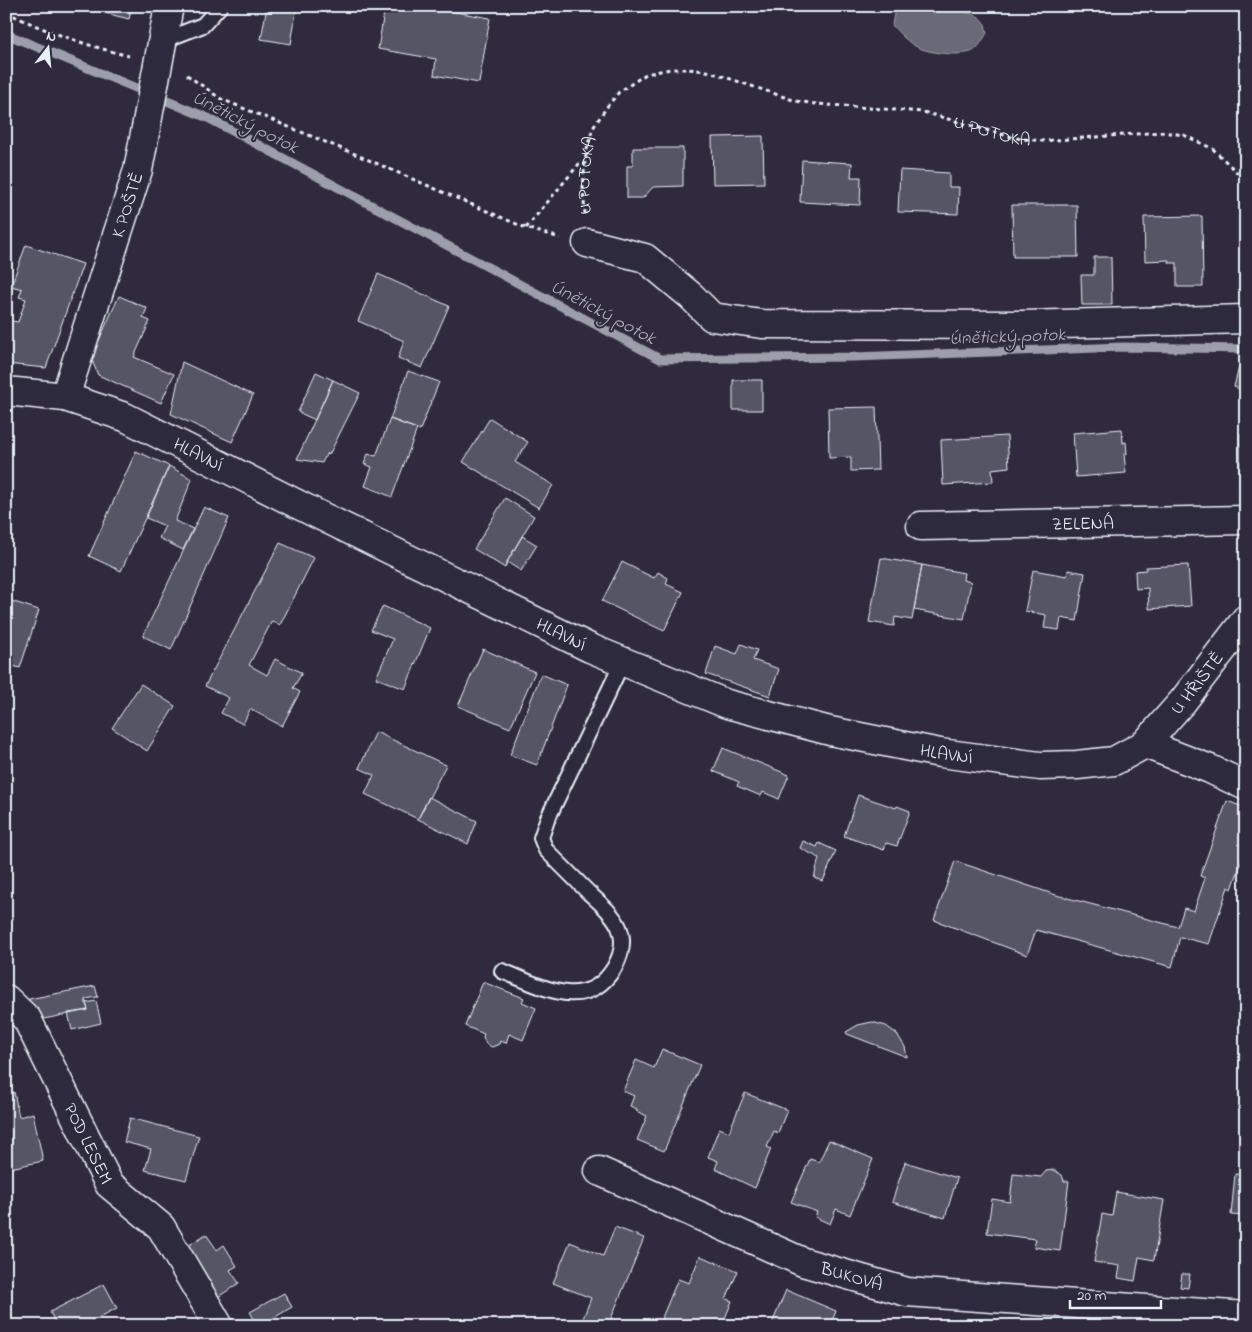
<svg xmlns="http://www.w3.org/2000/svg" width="1252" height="1332" font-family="'Indie Flower',sans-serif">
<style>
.water{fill:#696978;stroke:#9c9fab}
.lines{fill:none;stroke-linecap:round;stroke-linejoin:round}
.stream{stroke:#9c9fab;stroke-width:9}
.building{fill:#575565;stroke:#e8f1f8}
.lane-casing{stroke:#e8f1f8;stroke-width:18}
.street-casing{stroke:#e8f1f8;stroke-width:31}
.secondary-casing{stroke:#e8f1f8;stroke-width:31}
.path{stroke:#e8f1f8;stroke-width:3;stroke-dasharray:4 4;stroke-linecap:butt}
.lane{stroke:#2f2a3d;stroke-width:14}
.street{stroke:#2f2a3d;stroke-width:28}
.secondary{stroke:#2f2a3d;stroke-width:28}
.labels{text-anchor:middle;stroke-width:4;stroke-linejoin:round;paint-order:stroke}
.street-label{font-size:18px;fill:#e8f1f8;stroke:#2f2a3d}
.water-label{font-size:19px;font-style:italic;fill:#afb4be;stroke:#2f2a3d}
</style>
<rect width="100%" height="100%" fill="#2f2a3d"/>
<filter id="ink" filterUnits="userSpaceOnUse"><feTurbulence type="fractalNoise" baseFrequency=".02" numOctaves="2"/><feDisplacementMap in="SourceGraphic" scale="10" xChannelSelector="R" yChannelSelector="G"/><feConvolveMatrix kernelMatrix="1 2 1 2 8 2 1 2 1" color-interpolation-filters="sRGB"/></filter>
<g filter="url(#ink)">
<path class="water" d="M 898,6 L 945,6 L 960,10 L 978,16 L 985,24 L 987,33 C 984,38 980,45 976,49 C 966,58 930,53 919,48 C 908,43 899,33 892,25 L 895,8 Z"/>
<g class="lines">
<path class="stream" d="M 6,34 L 208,118 L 660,359 L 854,357 L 1123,347 L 1246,349"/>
</g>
<path class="building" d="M 76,6 L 132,6 L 129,19 Z
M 267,6 L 297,6 L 291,44 L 261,39 Z
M 385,6 L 421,6 L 490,18 L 479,83 L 434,75 L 436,59 L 378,49 Z
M 763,136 L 764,183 L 713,184 L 712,137 Z
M 633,148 L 683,148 L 683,186 L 653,187 L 643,198 L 627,198 L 627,166 L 633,166 Z
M 802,160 L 852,163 L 851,177 L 861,177 L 860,205 L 800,202 Z
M 900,170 L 949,173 L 949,187 L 959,187 L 958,214 L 898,212 Z
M 1012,205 L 1077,205 L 1078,257 L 1013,257 Z
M 1202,216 L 1203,287 L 1177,287 L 1177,263 L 1169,263 L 1169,260 L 1145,261 L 1144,217 Z
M 26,245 L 83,264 L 46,368 L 6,364 L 6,320 L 18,322 L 26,299 L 19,297 L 22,289 L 11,286 Z
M 1094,257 L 1111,257 L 1112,305 L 1082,305 L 1081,275 L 1094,275 Z
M 378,274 L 449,306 L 422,368 L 398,358 L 404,341 L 358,321 Z
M 119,296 L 147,308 L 143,318 L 150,321 L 134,357 L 174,374 L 161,403 L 98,375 L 91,358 Z
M 182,362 L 253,395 L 232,442 L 171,414 Z
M 1239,367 L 1246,369 L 1246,395 L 1242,394 L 1243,390 L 1234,387 Z
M 408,371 L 439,382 L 420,430 L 390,419 Z
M 316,372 L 333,380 L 315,420 L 298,412 Z
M 333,380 L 360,393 L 329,455 L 327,453 L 322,463 L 297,459 Z
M 733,380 L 762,380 L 762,410 L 733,410 Z
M 876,407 L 878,470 L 851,471 L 851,457 L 829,458 L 828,408 Z
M 490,418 L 528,442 L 515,462 L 553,485 L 539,508 L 463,462 Z
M 390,419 L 417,429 L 392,497 L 365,486 L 372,467 L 364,464 L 368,454 L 376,456 Z
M 1122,429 L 1123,443 L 1126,442 L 1127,454 L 1124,454 L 1126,473 L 1076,477 L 1073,433 Z
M 1240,434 L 1246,434 L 1246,486 L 1240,486 Z
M 1007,436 L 1009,467 L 992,469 L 993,482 L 943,485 L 941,440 Z
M 136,451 L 169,466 L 121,571 L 89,556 Z
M 169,466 L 192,479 L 175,521 L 193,529 L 183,550 L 159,538 L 165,526 L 146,518 Z
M 505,498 L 534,516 L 507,562 L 505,568 L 474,549 Z
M 204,507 L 229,518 L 171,650 L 143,636 Z
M 522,536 L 537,545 L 521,571 L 507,562 Z
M 280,543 L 314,558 L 280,625 L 272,621 L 249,665 L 267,675 L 275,659 L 302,673 L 293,688 L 300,692 L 282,726 L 250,709 L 243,724 L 221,713 L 229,698 L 205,686 Z
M 881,558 L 922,565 L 912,620 L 895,617 L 894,626 L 869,622 Z
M 622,562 L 654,578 L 658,572 L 668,578 L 666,584 L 683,592 L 664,631 L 602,601 Z
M 922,565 L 964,573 L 963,580 L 971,582 L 964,619 L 914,610 Z
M 1188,565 L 1191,606 L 1149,609 L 1148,588 L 1136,589 L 1135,571 L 1146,570 L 1146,567 Z
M 1033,570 L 1067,576 L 1068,570 L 1085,573 L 1077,621 L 1061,618 L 1059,630 L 1044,628 L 1046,615 L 1025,611 Z
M 6,601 L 11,603 L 11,601 L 39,610 L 20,668 L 6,664 Z
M 383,606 L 430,628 L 405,689 L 376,678 L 393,639 L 371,630 Z
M 741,644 L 757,650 L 753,660 L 779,669 L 770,696 L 706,674 L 715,646 L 737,654 Z
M 483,649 L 535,672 L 510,728 L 458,706 Z
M 541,674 L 567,685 L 537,765 L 510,755 Z
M 141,684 L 175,706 L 147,751 L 112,728 Z
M 376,732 L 446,765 L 418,819 L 365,794 L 374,775 L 359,768 Z
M 723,748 L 789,775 L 779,799 L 763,792 L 761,796 L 737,786 L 739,782 L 713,771 Z
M 858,795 L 896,808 L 897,806 L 910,811 L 897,846 L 886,843 L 884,850 L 844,836 Z
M 429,797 L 477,821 L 468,844 L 418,819 Z
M 1227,801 L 1246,808 L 1246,849 L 1232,889 L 1228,887 L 1209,944 L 1180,937 L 1172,967 L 1036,930 L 1027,955 L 934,920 L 955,861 L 1056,895 L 1178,927 L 1184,908 L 1194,911 L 1205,878 L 1200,876 Z
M 803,841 L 817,847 L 819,843 L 836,851 L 823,881 L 814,878 L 819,858 L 800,848 Z
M 483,982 L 524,998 L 522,1002 L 536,1008 L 523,1040 L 509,1034 L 506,1043 L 500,1041 L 499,1044 L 492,1047 L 486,1044 L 483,1037 L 484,1034 L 465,1026 Z
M 95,986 L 98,997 L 85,999 L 88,1010 L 34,1021 L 29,999 Z
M 96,1001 L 101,1023 L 72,1030 L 68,1013 L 88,1010 L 86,1003 Z
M 872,1022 L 886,1026 L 897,1034 L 905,1047 L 907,1057 L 847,1034 L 846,1032 L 858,1025 Z
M 662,1049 L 700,1065 L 664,1151 L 637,1140 L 647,1116 L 636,1111 L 637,1109 L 630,1106 L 634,1096 L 623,1091 L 636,1060 L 654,1068 Z
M 14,1092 L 19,1117 L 33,1113 L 43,1161 L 6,1169 L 6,1093 Z
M 745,1093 L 787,1110 L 778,1133 L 774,1131 L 767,1147 L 771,1149 L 755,1188 L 715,1169 L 718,1161 L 708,1157 L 719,1128 L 729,1132 Z
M 130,1118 L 199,1136 L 186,1180 L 145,1170 L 151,1149 L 124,1142 Z
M 829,1140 L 873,1159 L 850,1215 L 836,1209 L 830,1224 L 815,1217 L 817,1212 L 791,1202 L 810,1159 L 819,1162 Z
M 905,1162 L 957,1178 L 945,1218 L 892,1202 Z
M 1054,1170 L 1062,1175 L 1064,1181 L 1069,1181 L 1060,1251 L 1034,1247 L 1036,1239 L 987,1233 L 992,1199 L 1010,1202 L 1013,1174 L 1041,1177 L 1046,1171 Z
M 1235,1174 L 1246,1175 L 1246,1216 L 1231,1215 Z
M 1116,1192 L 1164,1200 L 1154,1260 L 1139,1257 L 1135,1281 L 1118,1278 L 1120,1266 L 1094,1262 L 1102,1214 L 1112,1216 Z
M 615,1227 L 644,1238 L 608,1326 L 580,1326 L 591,1298 L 553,1283 L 570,1242 L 603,1256 Z
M 206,1234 L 217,1250 L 224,1245 L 237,1266 L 230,1270 L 239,1283 L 215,1299 L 182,1250 Z
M 700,1256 L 738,1271 L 726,1299 L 732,1301 L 722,1326 L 673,1326 L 661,1320 L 678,1279 L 689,1283 Z
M 1182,1274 L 1190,1274 L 1188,1288 L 1180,1287 Z
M 104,1284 L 117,1308 L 83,1326 L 57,1326 L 50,1312 Z
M 786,1290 L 836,1311 L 830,1326 L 771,1326 Z
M 284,1293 L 292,1307 L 260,1326 L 258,1326 L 250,1312 Z"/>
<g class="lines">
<defs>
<path id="lane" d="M 162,41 L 203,25 L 220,6
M 502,971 C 541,986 586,1014 614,968 C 621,956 625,941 619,927 C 613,914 600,903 589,893 C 575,879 560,864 546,850 L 541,838 L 547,820 L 623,661"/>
<g id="street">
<path d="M 587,243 L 645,258 L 691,296 L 712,317 L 762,324 L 1023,325 L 1246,319"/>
<path id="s2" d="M 65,397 L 138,170 L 169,6"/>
<path id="s3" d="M 921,526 L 1246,520"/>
<path id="s4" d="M 6,999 L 27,1019 L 109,1184 L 161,1227 L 219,1326"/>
<path id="s5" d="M 599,1171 L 803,1262 L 907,1292 L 1246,1316"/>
</g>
<g id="secondary">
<path id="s6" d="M 6,391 L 65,397 L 125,417 L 311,511 L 590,648 L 727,704 L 830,731 L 940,753 L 1040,766 L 1077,765 L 1114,761 L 1145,744 L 1183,701 L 1246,619"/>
<path d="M 1145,744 L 1210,769 L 1246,786"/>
</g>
</defs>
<use href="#lane" class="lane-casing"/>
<use href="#street" class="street-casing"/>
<use href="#secondary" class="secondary-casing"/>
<g class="path">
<path d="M 6,12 C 47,32 85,45 129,56"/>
<path d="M 187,75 L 221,99 L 357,155 L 526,228 L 560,238"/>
<path id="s1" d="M 585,214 L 583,189 L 585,161 L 588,144 L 593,128 L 606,108 L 619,92 L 646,74 L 670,69 L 688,69 L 707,71 L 796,101 L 816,104 L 923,112 L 1015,138 L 1043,141 L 1162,132 L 1184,135 L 1213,149 L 1246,181"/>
<path d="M 526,228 L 579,164 L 585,162"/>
</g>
<use href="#lane" class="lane"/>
<use href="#street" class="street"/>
<use href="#secondary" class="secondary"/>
</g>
</g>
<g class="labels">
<g class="street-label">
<text dy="6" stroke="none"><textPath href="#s1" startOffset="519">U POTOKA</textPath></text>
<text dy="6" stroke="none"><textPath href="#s1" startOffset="39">U POTOKA</textPath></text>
<text dy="6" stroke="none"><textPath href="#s2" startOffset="202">K POŠTĚ</textPath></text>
<text dy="6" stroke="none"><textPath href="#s6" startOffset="205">HLAVNÍ</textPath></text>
<text dy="6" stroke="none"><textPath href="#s3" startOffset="162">ZELENÁ</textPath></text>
<text dy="6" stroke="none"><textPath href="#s6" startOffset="610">HLAVNÍ</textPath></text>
<text dy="6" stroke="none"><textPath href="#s6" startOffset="1299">U HŘIŠTĚ</textPath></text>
<text dy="6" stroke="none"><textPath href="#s6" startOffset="1015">HLAVNÍ</textPath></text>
<text dy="6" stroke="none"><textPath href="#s4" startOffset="168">POD LESEM</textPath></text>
<text dy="6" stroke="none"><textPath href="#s5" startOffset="274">BUKOVÁ</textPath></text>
</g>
<g class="water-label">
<text transform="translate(246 121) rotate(27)" y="7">Únětický potok</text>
<text transform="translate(604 311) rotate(28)" y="7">Únětický potok</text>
<text transform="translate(1007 335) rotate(-2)" y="7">Únětický potok</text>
</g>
</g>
<rect width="1252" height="1332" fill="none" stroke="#2f2a3d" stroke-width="25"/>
<rect x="12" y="12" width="1227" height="1307" fill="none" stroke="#e8f1f8" stroke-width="2" filter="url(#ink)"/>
<g transform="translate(48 48) rotate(16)" stroke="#2f2a3d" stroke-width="4" paint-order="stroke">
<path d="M0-4L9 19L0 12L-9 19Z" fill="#e8f1f8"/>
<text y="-8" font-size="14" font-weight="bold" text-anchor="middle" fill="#e8f1f8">N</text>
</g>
<path d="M1070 1300v8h91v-8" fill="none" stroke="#e8f1f8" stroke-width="2.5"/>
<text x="1077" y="1300" font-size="15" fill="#e8f1f8" stroke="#2f2a3d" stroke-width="4" paint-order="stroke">20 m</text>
</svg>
